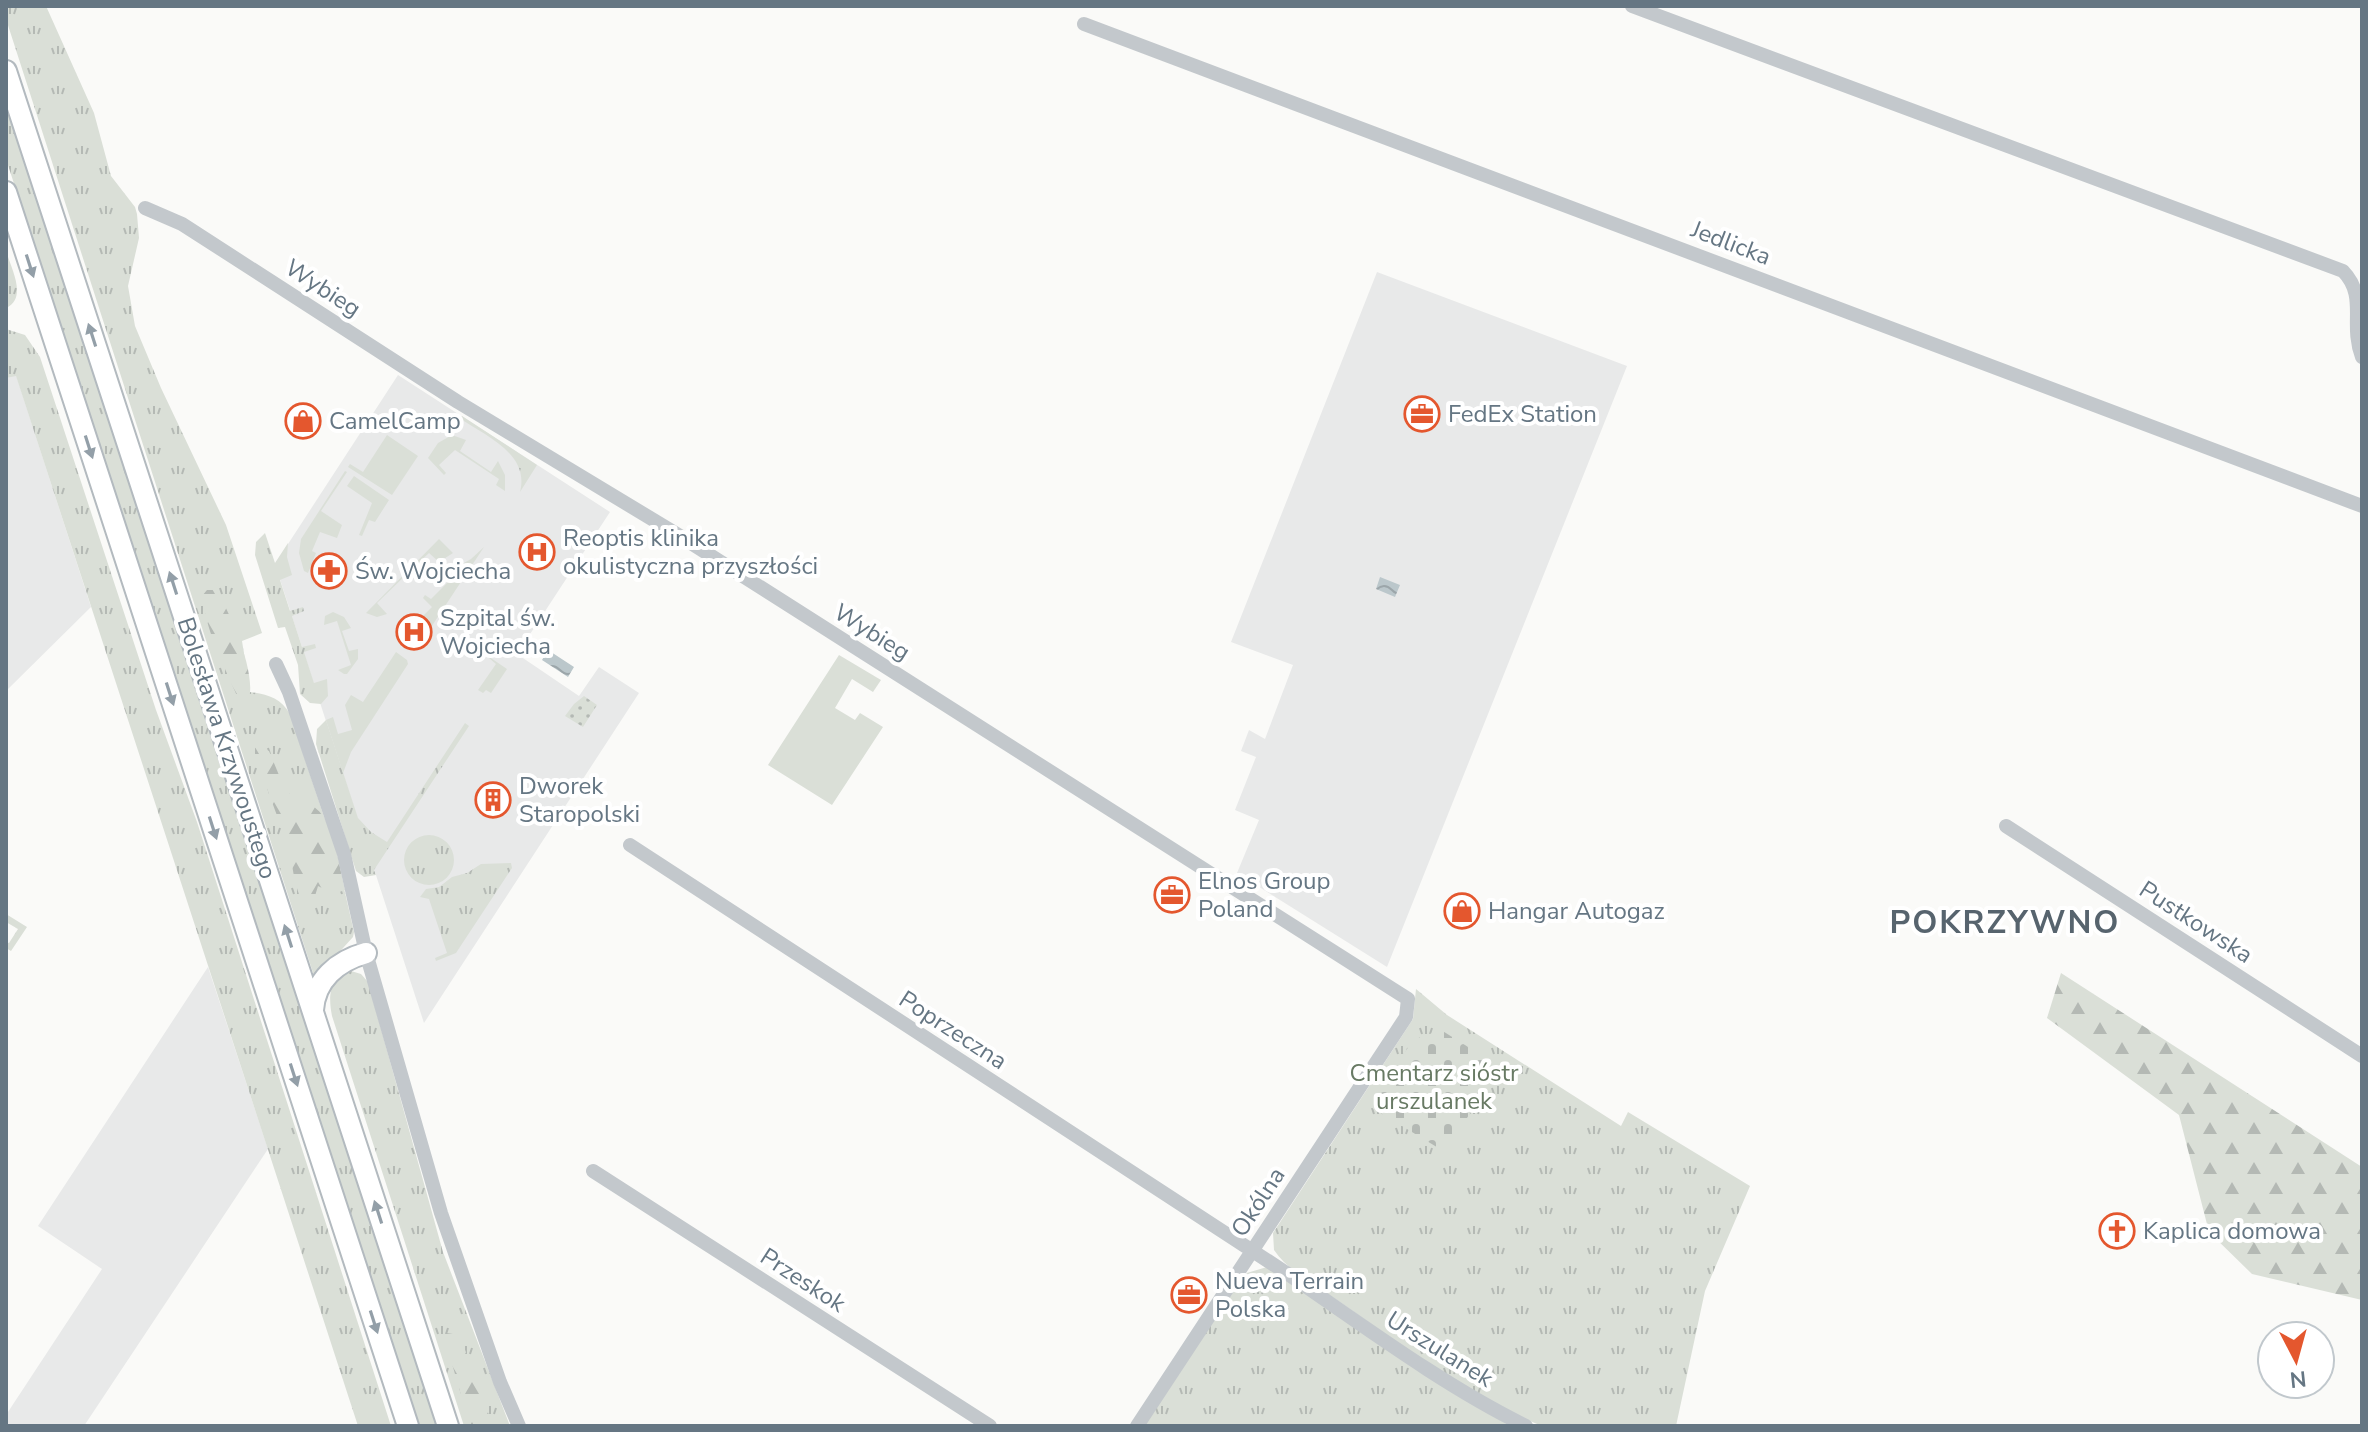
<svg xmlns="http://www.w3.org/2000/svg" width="2368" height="1432" font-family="'Nunito Sans',sans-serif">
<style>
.built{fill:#e8e9e9}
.grass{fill:url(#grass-tufts)}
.forest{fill:url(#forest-firs)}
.cemetery{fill:url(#cemetery-stones)}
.park{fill:url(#park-dots)}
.garden{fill:#dadfd7}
.water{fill:url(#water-waves)}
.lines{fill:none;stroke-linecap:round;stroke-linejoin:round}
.secondary-casing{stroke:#b3babf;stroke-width:24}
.minor{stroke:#c3c8cc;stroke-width:14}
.secondary{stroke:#fff;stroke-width:20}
.oneway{fill:#939fa8}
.labels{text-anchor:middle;stroke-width:8;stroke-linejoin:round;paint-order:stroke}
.street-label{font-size:24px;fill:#657683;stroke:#fff}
.poi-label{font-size:24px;fill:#657683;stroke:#fff;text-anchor:start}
.park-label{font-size:24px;fill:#687a64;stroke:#fff}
.district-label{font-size:32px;font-weight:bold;letter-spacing:2px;fill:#57646e;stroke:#fff}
</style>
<defs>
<pattern id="grass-tufts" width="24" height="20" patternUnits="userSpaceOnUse" patternTransform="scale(2)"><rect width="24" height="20" fill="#dadfd7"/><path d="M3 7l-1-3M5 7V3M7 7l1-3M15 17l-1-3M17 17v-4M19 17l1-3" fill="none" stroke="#b4b9b4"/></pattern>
<pattern id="forest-firs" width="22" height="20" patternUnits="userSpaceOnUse" patternTransform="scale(2)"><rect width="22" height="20" fill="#dadfd7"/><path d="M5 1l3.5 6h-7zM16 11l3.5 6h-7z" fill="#b4b9b4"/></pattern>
<pattern id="cemetery-stones" width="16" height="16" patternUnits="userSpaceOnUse" patternTransform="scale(2)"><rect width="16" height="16" fill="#dadfd7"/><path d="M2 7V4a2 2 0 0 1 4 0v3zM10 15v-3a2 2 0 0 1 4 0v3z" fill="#b4b9b4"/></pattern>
<pattern id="park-dots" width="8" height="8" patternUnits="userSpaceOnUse" patternTransform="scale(2)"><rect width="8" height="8" fill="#dadfd7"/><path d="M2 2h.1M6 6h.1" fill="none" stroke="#b4b9b4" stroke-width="1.8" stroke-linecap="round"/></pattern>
<pattern id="water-waves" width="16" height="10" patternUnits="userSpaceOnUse" patternTransform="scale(2)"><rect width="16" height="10" fill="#bbc7cb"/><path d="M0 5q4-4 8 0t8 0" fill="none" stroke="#9ca6aa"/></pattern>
</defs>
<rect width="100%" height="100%" fill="#fafaf8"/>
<path class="built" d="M 1377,272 L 1627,366 L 1387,967 L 1237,873 L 1259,820 L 1235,810 L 1256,757 L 1241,751 L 1249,730 L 1265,739 L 1293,665 L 1231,642 Z
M 16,375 L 91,607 L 6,691 L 6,378 Z
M 398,375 L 610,512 L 517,654 L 579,696 L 599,667 L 639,693 L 424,1023 L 275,564 Z
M 208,967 L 268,1149 L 84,1426 L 6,1426 L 6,1415 L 102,1269 L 38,1226 Z"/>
<path class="grass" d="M 6,6 L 46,6 L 94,113 L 111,176 L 135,207 L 137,214 L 139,238 L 128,286 L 135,326 L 161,388 L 226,525 L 262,633 L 242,641 L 250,692 C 267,694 281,698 290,714 L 336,853 L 354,932 L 353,937 L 315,979 L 6,19 Z
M 6,104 L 437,1426 L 419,1426 L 6,159 Z
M 6,251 C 11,268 28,298 6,308 Z
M 6,329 L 25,335 L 40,357 L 156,710 L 197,822 L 391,1426 L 358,1426 L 16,376 L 6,378 Z
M 462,416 L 537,465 L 520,492 C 530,453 485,436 458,417 Z
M 265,533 L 275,563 L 288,543 L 287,557 L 292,575 L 280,580 L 290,611 L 303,607 L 304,611 L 292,616 L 302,647 L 315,644 L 316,648 L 304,652 L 314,683 L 327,679 L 328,696 L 321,704 L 310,703 L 300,694 L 298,665 L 285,627 L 278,628 L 255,555 L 256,542 Z
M 326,720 L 358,818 L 371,832 L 387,842 L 465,723 L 469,726 L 374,870 L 376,875 L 364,877 L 356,871 L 316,744 L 317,729 Z
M404 860a25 25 0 1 1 50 0a25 25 0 1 1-50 0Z
M 511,863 L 512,868 L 456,953 L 436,961 L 435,958 L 447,953 L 429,899 L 420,897 L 426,889 L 439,887 L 452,877 L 467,873 L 481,864 Z
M 6,914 L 27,927 L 11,951 L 6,948 L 6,942 L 9,943 L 18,929 L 6,922 Z
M 351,971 L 361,974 L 368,982 L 443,1252 L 510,1426 L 464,1426 L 332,1016 C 328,996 329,978 351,971 Z
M 1416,989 L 1447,1015 L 1621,1126 L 1628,1112 L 1750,1186 L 1705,1291 L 1676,1426 L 1542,1426 C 1469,1396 1401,1345 1337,1300 C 1316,1285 1288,1271 1274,1250 L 1273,1233 L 1413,1019 Z
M 1267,1267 L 1373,1340 L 1510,1426 L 1142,1426 L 1240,1275 Z"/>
<path class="forest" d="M 207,590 L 216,590 C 230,612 263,685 245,707 L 241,705 C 226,669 207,636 202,596 Z
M 258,746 L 269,751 L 286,792 C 298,799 314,803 323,816 C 335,834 340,869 345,890 L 334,894 L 318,886 L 312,906 L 306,916 L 295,882 L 289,848 L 255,756 L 255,748 Z
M 2061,973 L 2362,1167 L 2362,1300 L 2252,1274 L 2209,1232 L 2179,1115 L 2047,1018 Z
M 446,1333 L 453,1334 L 464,1347 L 493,1426 L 470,1426 L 444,1336 Z"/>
<path class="cemetery" d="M 1441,1030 L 1500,1067 L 1445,1152 L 1369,1106 L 1413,1040 Z"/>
<path class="park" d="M 584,696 L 597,705 L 583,727 L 565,716 L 574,704 Z"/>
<path class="garden" d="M 387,435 L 418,456 L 392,495 L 348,467 L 350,464 L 363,472 Z
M 452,435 L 466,440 L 460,451 L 491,472 L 498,461 L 505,475 L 505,491 L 496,485 L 499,479 L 455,450 L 439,465 L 446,473 L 444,475 L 428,458 L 438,443 Z
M 345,471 L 347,472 L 321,511 L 342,525 L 337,538 L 320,532 L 312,551 L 316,553 L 308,573 L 304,571 L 299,553 L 301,539 Z
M 354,476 L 389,500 L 375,522 L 369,520 L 362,536 L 359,535 L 372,503 L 347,486 Z
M 439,539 L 453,553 L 439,562 L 429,553 L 415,566 L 425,576 L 421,580 L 411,570 L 377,603 L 387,614 L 377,617 L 366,613 Z
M 484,547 L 416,650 L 403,641 L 410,629 L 399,622 L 404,616 L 414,625 L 432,607 L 423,598 L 425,595 L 431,599 L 453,577 L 448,572 L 471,559 Z
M 333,612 L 344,617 L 351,628 L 342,631 L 349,651 L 358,649 L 358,659 L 347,674 L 344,674 L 338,670 L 351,665 L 337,621 L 324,625 L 325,616 Z
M 396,652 L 407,660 L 408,664 L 351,752 L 343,773 L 326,720 L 333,717 L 338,734 L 352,730 L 345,705 L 351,695 L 363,702 Z
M 482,652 L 507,669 L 491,693 L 486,690 L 483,693 L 478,690 L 496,664 Z
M 839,655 L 881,680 L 873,692 L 852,679 L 835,708 L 855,720 L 860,713 L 883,727 L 832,805 L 768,765 Z"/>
<path class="water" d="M 1380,577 L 1400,585 L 1395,597 L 1376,589 Z
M 548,650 L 574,667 L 568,677 L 542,660 Z"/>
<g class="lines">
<defs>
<path id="secondary" d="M 6,71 L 448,1426
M 6,192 L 408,1426
M 313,1010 C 315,980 337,961 366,953"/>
</defs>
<use href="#secondary" class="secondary-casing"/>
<path class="minor" d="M 1632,6 L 2343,271 C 2368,297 2349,323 2362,357
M 1084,24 L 2362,506
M 145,208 L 182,224 L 458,402 L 680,536 L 1408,999 L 1406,1017 L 1137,1426
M 276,664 L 289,692 L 344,854 L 366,953 L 441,1213 L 500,1382 L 519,1426
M 2006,826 L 2362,1056
M 630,845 L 1285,1272 C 1361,1324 1444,1386 1526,1426
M 593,1171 L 990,1426"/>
<use href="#secondary" class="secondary"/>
</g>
<defs><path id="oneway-solid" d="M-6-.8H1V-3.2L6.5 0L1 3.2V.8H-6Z" transform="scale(2)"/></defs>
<g class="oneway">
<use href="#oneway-solid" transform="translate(30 266) rotate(72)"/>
<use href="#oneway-solid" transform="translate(92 335) rotate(-108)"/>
<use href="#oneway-solid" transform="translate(89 447) rotate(72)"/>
<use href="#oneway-solid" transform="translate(173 583) rotate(-108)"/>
<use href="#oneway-solid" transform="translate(170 694) rotate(72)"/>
<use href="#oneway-solid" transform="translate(213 828) rotate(72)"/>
<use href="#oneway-solid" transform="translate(288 936) rotate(-108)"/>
<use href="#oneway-solid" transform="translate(294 1075) rotate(72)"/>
<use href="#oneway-solid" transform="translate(378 1212) rotate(-108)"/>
<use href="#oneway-solid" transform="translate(374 1322) rotate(72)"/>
</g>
<defs>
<symbol id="office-ring" viewBox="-11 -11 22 22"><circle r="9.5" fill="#fff" stroke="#e4572e" stroke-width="1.5"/><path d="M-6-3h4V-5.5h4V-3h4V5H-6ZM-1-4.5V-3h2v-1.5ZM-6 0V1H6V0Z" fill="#e4572e"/></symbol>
<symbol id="shop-ring" viewBox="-11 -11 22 22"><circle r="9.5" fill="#fff" stroke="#e4572e" stroke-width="1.5"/><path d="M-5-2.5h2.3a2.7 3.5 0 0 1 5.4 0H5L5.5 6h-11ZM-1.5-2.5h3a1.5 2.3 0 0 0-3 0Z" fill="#e4572e"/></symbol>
<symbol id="hospital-ring" viewBox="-11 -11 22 22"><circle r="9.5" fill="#fff" stroke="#e4572e" stroke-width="1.5"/><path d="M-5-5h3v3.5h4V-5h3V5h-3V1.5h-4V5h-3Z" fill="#e4572e"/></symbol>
<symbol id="pharmacy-ring" viewBox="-11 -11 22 22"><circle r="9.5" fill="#fff" stroke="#e4572e" stroke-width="1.5"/><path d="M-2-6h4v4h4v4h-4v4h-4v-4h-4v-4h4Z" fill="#e4572e"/></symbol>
<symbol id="building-ring" viewBox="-11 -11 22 22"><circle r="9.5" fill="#fff" stroke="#e4572e" stroke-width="1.5"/><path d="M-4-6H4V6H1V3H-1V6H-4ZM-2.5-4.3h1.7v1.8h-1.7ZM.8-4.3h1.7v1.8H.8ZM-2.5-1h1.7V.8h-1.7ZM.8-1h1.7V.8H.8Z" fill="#e4572e"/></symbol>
<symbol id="church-ring" viewBox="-11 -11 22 22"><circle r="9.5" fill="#fff" stroke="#e4572e" stroke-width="1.5"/><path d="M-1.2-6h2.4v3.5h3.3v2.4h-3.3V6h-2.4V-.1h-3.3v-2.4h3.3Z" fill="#e4572e"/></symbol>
</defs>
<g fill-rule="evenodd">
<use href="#office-ring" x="1402" y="394" width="40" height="40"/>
<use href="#shop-ring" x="283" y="401" width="40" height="40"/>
<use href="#hospital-ring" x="517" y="532" width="40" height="40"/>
<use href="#pharmacy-ring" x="309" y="551" width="40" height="40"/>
<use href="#hospital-ring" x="394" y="612" width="40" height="40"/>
<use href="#building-ring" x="473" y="780" width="40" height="40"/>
<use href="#office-ring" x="1152" y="875" width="40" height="40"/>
<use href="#shop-ring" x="1442" y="891" width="40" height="40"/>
<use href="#church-ring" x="2097" y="1211" width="40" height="40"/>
<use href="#office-ring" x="1169" y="1275" width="40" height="40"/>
</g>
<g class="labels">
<g class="street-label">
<text transform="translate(1731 243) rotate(21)" y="8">Jedlicka</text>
<text transform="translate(323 288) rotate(33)" y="8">Wybieg</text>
<text transform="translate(872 632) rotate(32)" y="8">Wybieg</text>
<text transform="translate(227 748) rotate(72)" y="8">Bolesława Krzywoustego</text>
<text transform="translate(2196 922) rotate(33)" y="8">Pustkowska</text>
<text transform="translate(953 1030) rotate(33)" y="8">Poprzeczna</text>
<text transform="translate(1258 1202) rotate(-57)" y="8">Okólna</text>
<text transform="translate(803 1280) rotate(33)" y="8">Przeskok</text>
<text transform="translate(1440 1349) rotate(32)" y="8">Urszulanek</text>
</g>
<g class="poi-label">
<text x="1448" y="422">FedEx Station</text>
<text x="329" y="429">CamelCamp</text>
<text x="563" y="546">Reoptis klinika<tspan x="563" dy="28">okulistyczna przyszłości</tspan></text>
<text x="355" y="579">Św. Wojciecha</text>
<text x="440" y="626">Szpital św.<tspan x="440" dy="28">Wojciecha</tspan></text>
<text x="519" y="794">Dworek<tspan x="519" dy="28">Staropolski</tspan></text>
<text x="1198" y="889">Elnos Group<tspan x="1198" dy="28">Poland</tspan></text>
<text x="1488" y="919">Hangar Autogaz</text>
<text x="2143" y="1239">Kaplica domowa</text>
<text x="1215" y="1289">Nueva Terrain<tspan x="1215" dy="28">Polska</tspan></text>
</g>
<g class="park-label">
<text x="1434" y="1081">Cmentarz sióstr<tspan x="1434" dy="28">urszulanek</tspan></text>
</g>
<g class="district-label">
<text x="2005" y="933">POKRZYWNO</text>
</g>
</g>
<rect width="2368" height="1432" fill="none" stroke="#657683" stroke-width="16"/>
<g transform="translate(2296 1360) rotate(174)"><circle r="38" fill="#ffffff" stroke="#c1c8cd" stroke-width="2"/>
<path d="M0-6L14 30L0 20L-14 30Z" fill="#e4572e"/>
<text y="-12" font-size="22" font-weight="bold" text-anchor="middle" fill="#657683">N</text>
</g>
</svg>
